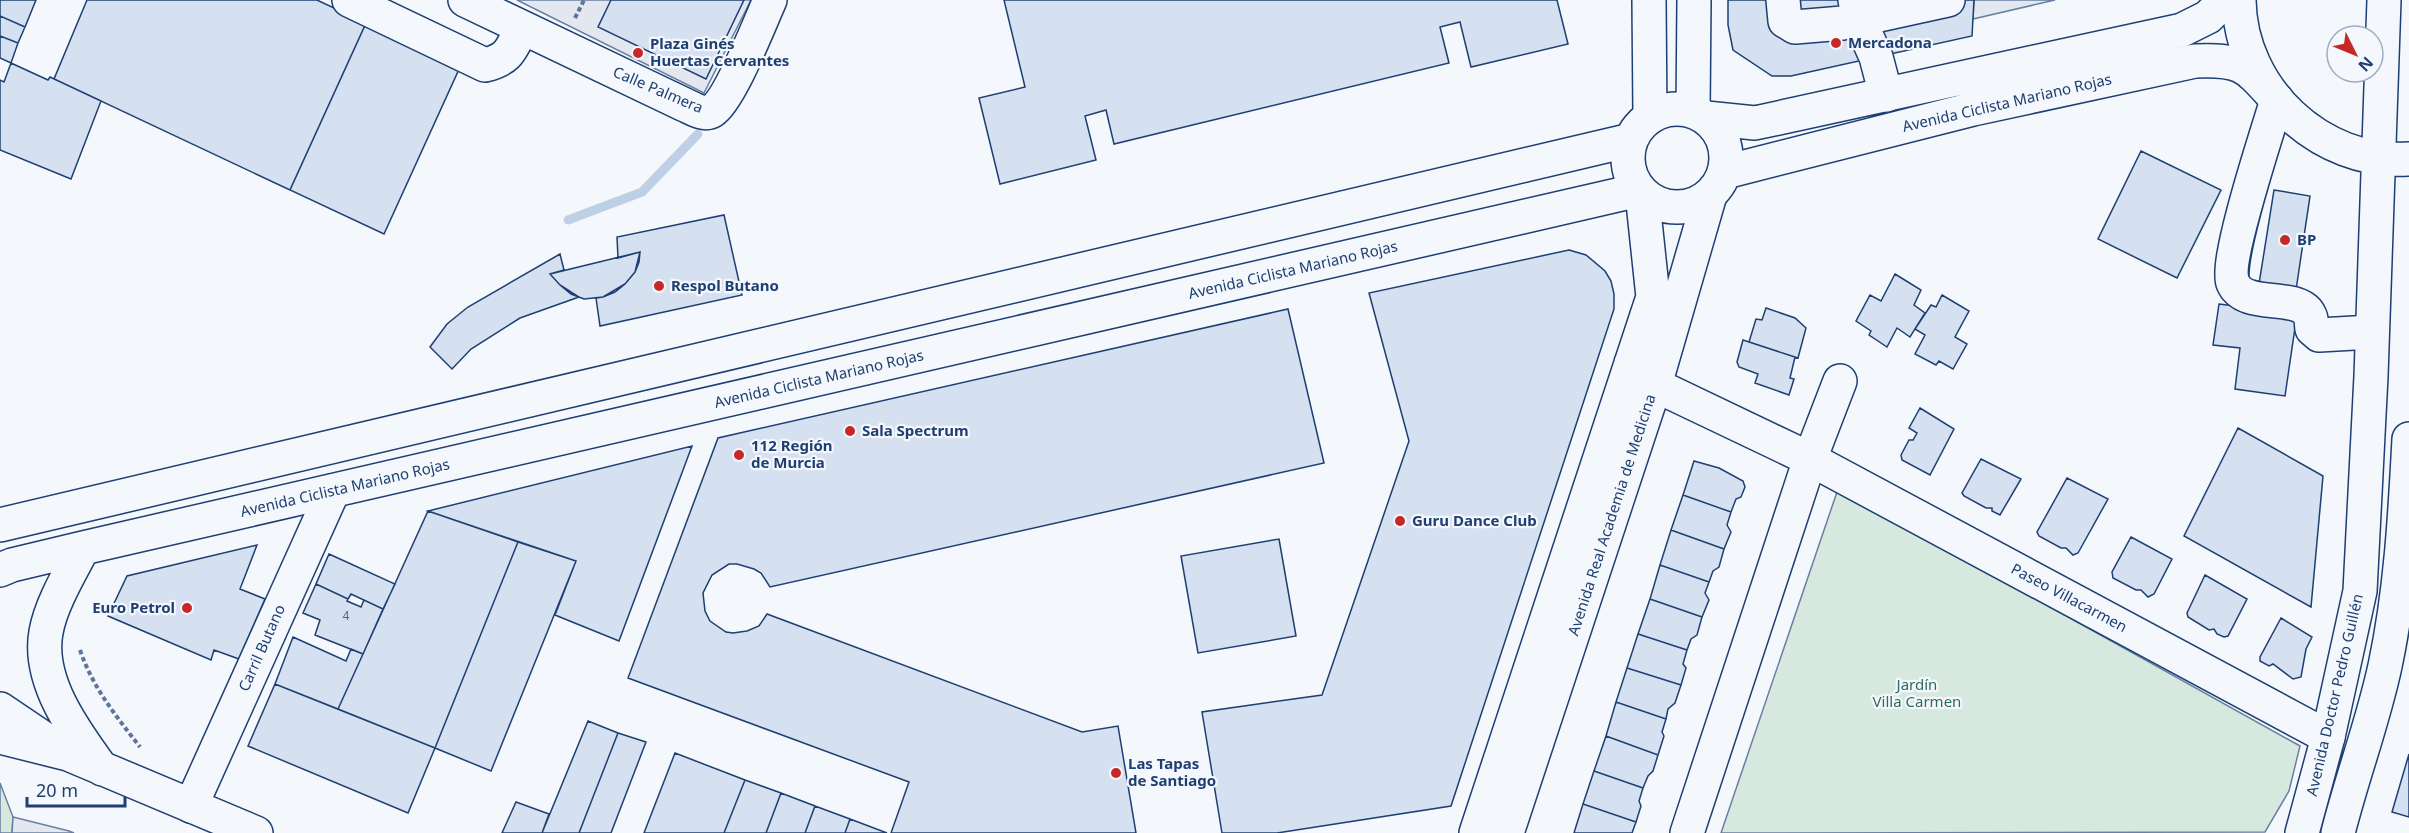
<svg xmlns="http://www.w3.org/2000/svg" width="2409" height="833" font-family="'Noto Sans',sans-serif">
<style>
.green{fill:#d7e8df;stroke:#687fa3;stroke-width:1.5}
.parking{fill:#e3e8f0;stroke:#687fa3;stroke-width:1.5}
.lines{fill:none;stroke-linecap:round;stroke-linejoin:round}
.stream{stroke:#bed0e5;stroke-width:9}
.building{fill:#d5e0f0;stroke:#1d3f73;stroke-width:1.5}
.minor-casing{stroke:#1d3f73;stroke-width:36}
.major-casing{stroke:#1d3f73;stroke-width:36}
.path{stroke:#5e769c;stroke-width:4;stroke-dasharray:4.5 3;stroke-linecap:butt}
.minor{stroke:#f4f7fb;stroke-width:33}
.major{stroke:#f4f7fb;stroke-width:33}
.poi-dot{fill:#c62828;stroke:#f4f7fb;stroke-width:2}
.labels{text-anchor:middle;stroke-width:4.5;stroke-linejoin:round;paint-order:stroke}
.number-label{font-size:12px;fill:#4b6792}
.poi-label{font-size:15px;font-weight:bold;fill:#1d3f73;stroke:#f4f7fb;text-anchor:start}
.street-label{font-size:15px;fill:#1d3f73;stroke:#f4f7fb}
.park-label{font-size:15px;fill:#2c6c60;stroke:#f4f7fb}
</style>
<rect width="100%" height="100%" fill="#f4f7fb"/>
<path class="green" d="M 1838,489 L 2300,746 L 2289,791 L 2265,832 L 1721,833 Z
M 0,783 L 13,817 L 12,833 L 0,833 Z"/>
<path class="parking" d="M 517,0 L 751,0 L 704,93 Z
M 1974,0 L 2055,0 L 1973,19 Z
M 13,817 L 69,831 L 74,833 L 12,833 Z"/>
<g class="lines">
<path class="stream" d="M 568,220 L 642,192 L 698,134"/>
</g>
<path class="building" d="M 0,0 L 36,0 L 25,27 L 0,16 Z
M 87,0 L 317,0 L 366,23 L 290,190 L 54,79 Z
M 611,0 L 744,0 L 706,79 L 598,27 Z
M 1004,0 L 1557,0 L 1568,44 L 1471,67 L 1460,22 L 1440,27 L 1449,63 L 1114,144 L 1106,110 L 1085,116 L 1096,160 L 1000,184 L 979,98 L 1025,87 Z
M 1728,0 L 1974,0 L 1972,36 L 1791,76 L 1772,76 L 1733,50 L 1728,25 Z
M 0,16 L 25,27 L 18,43 L 0,36 Z
M 366,23 L 460,67 L 384,234 L 290,190 Z
M 0,36 L 18,43 L 11,63 L 0,58 Z
M 11,63 L 48,80 L 50,77 L 101,101 L 71,179 L 0,150 L 0,80 L 4,82 Z
M 2141,151 L 2221,190 L 2177,278 L 2098,239 Z
M 2274,190 L 2310,196 L 2296,290 L 2259,284 Z
M 724,215 L 742,295 L 600,326 L 596,298 L 603,297 L 615,292 L 625,284 L 635,272 L 639,262 L 640,252 L 618,258 L 617,237 Z
M 1569,250 L 1586,255 L 1605,271 L 1611,281 L 1614,294 L 1614,309 L 1451,806 L 1277,833 L 1222,833 L 1202,712 L 1322,695 L 1409,441 L 1369,293 Z
M 640,252 L 635,272 L 625,284 L 603,297 L 584,299 L 571,294 L 560,285 L 550,274 Z
M 560,254 L 564,270 L 550,274 L 560,285 L 579,297 L 520,318 L 471,349 L 452,369 L 430,347 L 447,324 L 468,307 Z
M 1895,274 L 1921,290 L 1914,305 L 1925,313 L 1910,337 L 1897,328 L 1887,347 L 1869,335 L 1871,331 L 1856,321 L 1870,295 L 1881,301 Z
M 1942,295 L 1969,311 L 1955,337 L 1967,344 L 1953,369 L 1939,361 L 1936,365 L 1915,354 L 1925,335 L 1915,329 L 1931,305 L 1936,307 Z
M 2219,304 L 2297,314 L 2285,396 L 2235,389 L 2240,348 L 2213,345 Z
M 1766,308 L 1795,318 L 1806,328 L 1798,358 L 1749,342 L 1756,319 L 1762,320 Z
M 1288,309 L 1324,463 L 770,587 L 761,573 L 754,569 L 737,564 L 729,564 L 712,575 L 703,593 L 705,611 L 710,621 L 726,632 L 733,633 L 747,631 L 759,626 L 767,614 L 1082,732 L 1118,726 L 1136,833 L 891,833 L 909,782 L 628,678 L 718,438 Z
M 1743,340 L 1795,357 L 1790,378 L 1794,379 L 1789,395 L 1755,383 L 1758,374 L 1739,367 L 1737,362 Z
M 1920,408 L 1954,429 L 1930,475 L 1902,460 L 1901,455 L 1909,440 L 1913,440 L 1917,433 L 1909,428 Z
M 2238,428 L 2323,476 L 2311,607 L 2184,536 Z
M 692,446 L 619,641 L 555,615 L 576,561 L 428,511 Z
M 1981,459 L 2021,479 L 2000,515 L 1992,511 L 1992,508 L 1986,508 L 1964,496 L 1962,493 Z
M 1694,461 L 1719,468 L 1743,481 L 1745,487 L 1741,497 L 1736,499 L 1731,512 L 1683,495 Z
M 2067,478 L 2108,499 L 2078,553 L 2073,555 L 2066,548 L 2061,548 L 2039,536 L 2037,532 Z
M 1683,495 L 1731,512 L 1727,525 L 1731,532 L 1724,549 L 1671,530 Z
M 428,511 L 518,542 L 435,748 L 338,709 Z
M 1671,530 L 1724,549 L 1719,567 L 1713,571 L 1709,582 L 1660,565 Z
M 2131,537 L 2172,559 L 2154,594 L 2148,597 L 2141,590 L 2136,590 L 2113,578 L 2112,572 Z
M 1279,539 L 1296,636 L 1198,653 L 1181,556 Z
M 518,542 L 576,561 L 491,771 L 435,748 Z
M 257,545 L 240,589 L 265,599 L 239,659 L 214,650 L 211,660 L 108,616 L 127,576 Z
M 329,554 L 395,584 L 383,609 L 351,594 L 348,599 L 316,584 Z
M 1660,565 L 1709,582 L 1705,593 L 1709,600 L 1702,617 L 1650,599 Z
M 2205,575 L 2247,599 L 2228,636 L 2224,637 L 2217,634 L 2214,629 L 2209,630 L 2188,617 L 2187,613 Z
M 316,584 L 348,599 L 347,601 L 361,607 L 364,600 L 383,609 L 363,654 L 315,635 L 320,620 L 303,613 Z
M 1650,599 L 1702,617 L 1697,635 L 1691,639 L 1687,650 L 1638,634 Z
M 2281,618 L 2312,637 L 2306,649 L 2301,677 L 2293,679 L 2273,664 L 2269,666 L 2260,661 L 2260,657 Z
M 1638,634 L 1687,650 L 1683,664 L 1686,668 L 1681,685 L 1627,668 Z
M 293,637 L 346,661 L 351,649 L 363,654 L 338,709 L 275,684 Z
M 1627,668 L 1681,685 L 1675,703 L 1668,709 L 1666,719 L 1616,702 Z
M 275,684 L 435,748 L 408,813 L 248,746 Z
M 1616,702 L 1666,719 L 1662,732 L 1664,736 L 1658,755 L 1606,736 Z
M 588,721 L 618,733 L 579,833 L 542,833 Z
M 618,733 L 646,742 L 611,833 L 579,833 Z
M 1606,736 L 1658,755 L 1653,771 L 1648,776 L 1643,788 L 1594,771 Z
M 675,753 L 745,780 L 724,833 L 644,833 Z
M 2409,754 L 2409,817 L 2392,812 Z
M 1594,771 L 1643,788 L 1639,801 L 1641,806 L 1636,822 L 1583,804 Z
M 745,780 L 781,793 L 766,833 L 724,833 Z
M 781,793 L 815,806 L 805,833 L 766,833 Z
M 516,802 L 549,814 L 542,833 L 502,833 Z
M 1583,804 L 1636,822 L 1632,833 L 1574,833 Z
M 815,806 L 850,819 L 845,833 L 805,833 Z
M 850,819 L 887,833 L 845,833 Z"/>
<g class="lines">
<defs>
<path id="minor" d="M 349,0 L 485,65 C 510,59 511,49 522,28
M 465,0 L 685,105 C 692,108 704,116 712,111 C 730,100 760,22 770,0
M 1649,0 L 1650,117
M 1783,0 L 1785,21 L 1795,27 L 1843,23 L 1948,0
M 1855,0 L 1859,19 L 1876,57 L 1886,95
M 2277,100 C 2268,130 2224,262 2233,283 C 2245,311 2300,291 2310,316 C 2312,319 2311,325 2312,329 L 2319,335 L 2372,332
M 1693,111 L 1694,0
M 1631,363 L 1655,385 L 1810,459 L 2328,737
M 191,806 L 333,491
M 1476,833 L 1653,297 L 1642,193
M 1507,833 L 1655,385 L 1710,195
M 1687,833 L 1810,459 L 1840,381"/>
<path id="major" d="M 2239,0 C 2240,89 2320,165 2409,159
M1628 158a49 49 0 1 1 98 0a49 49 0 1 1-98 0Z
M 1706,118 L 1755,123 L 2182,30 L 2208,17 L 2225,0
M 1725,172 L 1973,109 L 2195,61 C 2243,59 2246,66 2277,100
M 0,525 L 1631,140
M 83,548 C 70,573 51,604 46,632 C 37,681 75,732 102,769
M 0,570 L 12,565 L 83,548 L 1639,190
M 0,709 L 49,742
M 0,737 L 68,754 L 256,833
M 2302,833 L 2328,737 L 2360,591 L 2371,376 L 2384,0
M 2338,833 C 2352,777 2373,722 2385,666 C 2401,591 2405,515 2409,439"/>
</defs>
<use href="#minor" class="minor-casing"/>
<use href="#major" class="major-casing"/>
<path class="path" d="M 575,18 L 584,0
M 80,650 C 93,688 116,716 140,747"/>
<use href="#minor" class="minor"/>
<use href="#major" class="major"/>
</g>
<g class="poi-dot">
<circle cx="1836" cy="43" r="6"/>
<circle cx="638" cy="53" r="6"/>
<circle cx="2285" cy="240" r="6"/>
<circle cx="659" cy="286" r="6"/>
<circle cx="850" cy="431" r="6"/>
<circle cx="739" cy="455" r="6"/>
<circle cx="1400" cy="521" r="6"/>
<circle cx="187" cy="608" r="6"/>
<circle cx="1116" cy="773" r="6"/>
</g>
<g class="labels">
<g class="number-label">
<text x="346" y="620">4</text>
</g>
<g class="poi-label">
<text x="1848" y="48">Mercadona</text>
<text x="650" y="49">Plaza Ginés<tspan x="650" dy="17">Huertas Cervantes</tspan></text>
<text x="2297" y="245">BP</text>
<text x="671" y="291">Respol Butano</text>
<text x="862" y="436">Sala Spectrum</text>
<text x="751" y="451">112 Región<tspan x="751" dy="17">de Murcia</tspan></text>
<text x="1412" y="526">Guru Dance Club</text>
<text x="175" y="613" text-anchor="end">Euro Petrol</text>
<text x="1128" y="769">Las Tapas<tspan x="1128" dy="17">de Santiago</tspan></text>
</g>
<g class="street-label">
<text transform="translate(658 90) rotate(23)" y="5">Calle Palmera</text>
<text transform="translate(2007 103) rotate(-13)" y="5">Avenida Ciclista Mariano Rojas</text>
<text transform="translate(1293 270) rotate(-13)" y="5">Avenida Ciclista Mariano Rojas</text>
<text transform="translate(819 379) rotate(-13)" y="5">Avenida Ciclista Mariano Rojas</text>
<text transform="translate(345 488) rotate(-13)" y="5">Avenida Ciclista Mariano Rojas</text>
<text transform="translate(1612 515) rotate(-72)" y="5">Avenida Real Academia de Medicina</text>
<text transform="translate(2069 598) rotate(28)" y="5">Paseo Villacarmen</text>
<text transform="translate(262 648) rotate(-66)" y="5">Carril Butano</text>
<text transform="translate(2335 695) rotate(-77)" y="5">Avenida Doctor Pedro Guillén</text>
</g>
<g class="park-label">
<text x="1917" y="690">Jardín<tspan x="1917" dy="17">Villa Carmen</tspan></text>
</g>
</g>
<g transform="translate(2355 54) rotate(133)"><circle r="28" fill="#f4f7fb" stroke="#9eadc5" stroke-width="1.5"/>
<path d="M0-4.5L10 22L0 15L-10 22Z" fill="#c62828"/>
<text y="-9" font-size="16" font-weight="bold" text-anchor="middle" fill="#1d3f73">N</text>
</g>
<path d="M27 797v9h98v-9" fill="none" stroke="#1d3f73" stroke-width="3"/>
<text x="36" y="797" font-size="18" fill="#1d3f73" stroke="#f4f7fb" stroke-width="4.5" paint-order="stroke">20 m</text>
</svg>
